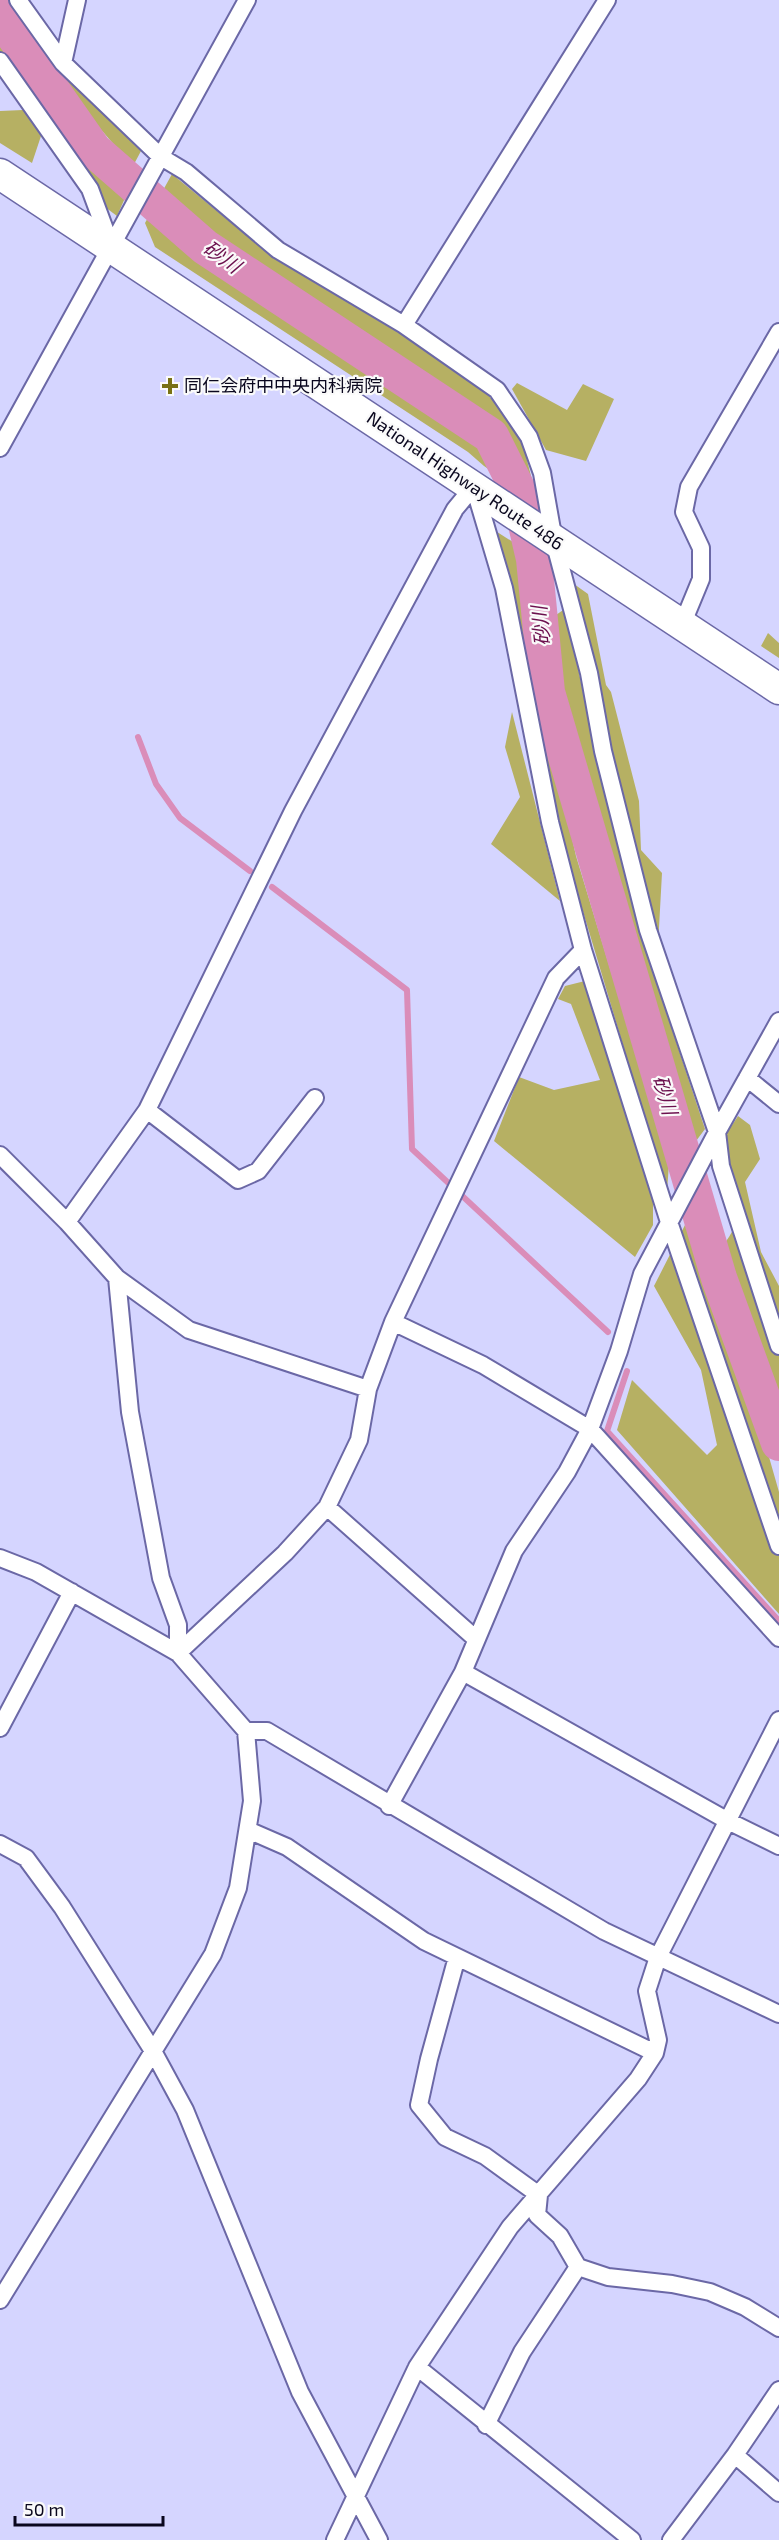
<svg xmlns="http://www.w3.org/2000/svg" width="779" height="2540" font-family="'Exo 2','Noto Sans JP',sans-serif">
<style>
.green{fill:#b6b063}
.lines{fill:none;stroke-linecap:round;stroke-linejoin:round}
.stream{stroke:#da8db9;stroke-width:6}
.river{stroke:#da8db9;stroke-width:36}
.street-casing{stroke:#6b68a6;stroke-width:20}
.highway-casing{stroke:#6b68a6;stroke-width:33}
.street{stroke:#fff;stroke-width:16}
.highway{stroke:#fff;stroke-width:30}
.poi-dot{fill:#797214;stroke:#fafafa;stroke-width:2}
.labels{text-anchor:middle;stroke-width:4.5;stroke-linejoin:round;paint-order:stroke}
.poi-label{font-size:18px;fill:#0a071e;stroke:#fafafa;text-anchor:start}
.street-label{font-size:18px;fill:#0a071e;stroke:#fafafa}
.water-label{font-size:20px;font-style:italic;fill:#6c104e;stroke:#fafafa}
</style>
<rect width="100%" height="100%" fill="#d5d5ff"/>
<path class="green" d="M 0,0 L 9,0 L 56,64 L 141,151 L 133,166 C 114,144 0,16 0,0 Z
M 0,32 L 78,145 L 129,189 L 117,216 L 105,207 L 93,185 L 0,52 Z
M 23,110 L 42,133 L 32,163 L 0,143 L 0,111 Z
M 172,174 L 275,259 L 401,334 L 487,393 L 521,437 L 538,503 L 484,466 L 468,452 L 155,247 L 145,223 Z
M 517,383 L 567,410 L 583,384 L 614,399 L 586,461 L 546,450 L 512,389 Z
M 494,530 L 524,549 L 539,689 L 576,856 L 669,1163 L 667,1192 L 555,818 Z
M 574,584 L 588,594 L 606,685 L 611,692 L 639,801 L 641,850 L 662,873 L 658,946 L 607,749 Z
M 566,608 C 590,731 617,853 654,973 C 670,1025 688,1077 705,1129 L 696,1141 L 626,930 L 551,665 L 556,615 Z
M 768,633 L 779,643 L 779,658 L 761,646 Z
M 512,712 L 560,901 L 491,844 L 520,797 L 505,747 Z
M 585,981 L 653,1197 L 653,1225 L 635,1257 L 494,1141 L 519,1077 L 554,1090 L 600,1080 L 571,1004 L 558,999 L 565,986 Z
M 738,1116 L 750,1125 L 760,1159 L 745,1182 L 761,1252 L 779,1286 L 779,1412 L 721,1248 C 762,1198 716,1184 724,1141 C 725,1133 734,1123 738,1116 Z
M 685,1225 L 709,1267 L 757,1415 L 779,1492 L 779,1614 L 617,1430 L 632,1380 L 707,1455 L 717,1445 L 701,1370 L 654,1286 Z"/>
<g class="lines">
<path class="stream" d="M 138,737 L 156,784 L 180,818 L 250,871
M 272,887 L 407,990 L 412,1149 L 608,1332
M 627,1371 L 607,1431 L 779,1621"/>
<path class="river" d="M 0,16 L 94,150 L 205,247 L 491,436 L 518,490 L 534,559 L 547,692 L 719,1278 L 779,1443"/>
<defs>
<path id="street" d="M 18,0 L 63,63 L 161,157 L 186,172 L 278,250 L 404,325 L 497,390 L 529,437 L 542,473 L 554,541 L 589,673 L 603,751 L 648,930 L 717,1132 L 721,1166 L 779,1346
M 0,61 L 90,189 L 110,243
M 63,63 L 77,0
M 404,325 L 607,0
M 0,448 L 247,0
M 475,490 L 504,588 L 550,822 L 583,950 L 669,1222 L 779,1546
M 682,625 L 701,579 L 701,548 L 684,512 L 689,487 L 779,332
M 747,1078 L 779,1104
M 147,1110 L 238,1180 L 258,1171 L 315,1098
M 0,1155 L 67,1222 L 117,1278 L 189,1330 L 368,1389
M 67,1222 L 147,1110 L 293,811 L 455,509 L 474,486
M 117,1278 L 130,1412 L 161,1578 L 178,1625 L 178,1653
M 393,1322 L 483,1365 L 590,1429 L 779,1638
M 327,1507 L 476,1639
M 0,1558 L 36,1572 L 178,1653 L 246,1731 L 252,1801 L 238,1888 L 213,1954 L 0,2300
M 178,1653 L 285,1553 L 327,1507 L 359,1440 L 368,1389 L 393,1322 L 556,978 L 583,950
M 463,1672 L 728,1821 L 779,1846
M 0,1728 L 72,1592
M 246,1731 L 267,1731 L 604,1931 L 779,2014
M 389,1806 L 463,1672 L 514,1551 L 567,1472 L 590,1429 L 619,1351 L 642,1274 L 717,1132 L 779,1021
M 248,1830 L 287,1847 L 424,1941 L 655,2053
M 0,1844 L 26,1858 L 62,1907 L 153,2051 L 185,2110 L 300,2392 L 379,2540
M 457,1957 L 429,2059 L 419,2105 L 445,2137 L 485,2156 L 539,2195 L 537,2215 L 560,2236 L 578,2267 L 608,2277 L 672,2284 L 710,2292 L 745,2307 L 779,2328
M 417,2367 L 632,2540
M 486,2425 L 522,2352 L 578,2267
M 735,2455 L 779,2493
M 335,2540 L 417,2367 L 510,2227 L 638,2079 L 655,2053 L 658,2040 L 647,1991 L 658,1957 L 779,1720
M 671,2540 L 735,2455 L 779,2390"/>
<path id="highway" d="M 0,174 L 779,689"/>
</defs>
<use href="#street" class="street-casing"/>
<use href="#highway" class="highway-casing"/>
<use href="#street" class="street"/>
<use href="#highway" class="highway"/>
</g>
<path class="poi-dot" d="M167 377h6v6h6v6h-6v6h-6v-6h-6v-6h6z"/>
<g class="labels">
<g class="poi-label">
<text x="184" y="392">同仁会府中中央内科病院</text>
</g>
<g class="street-label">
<text transform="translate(465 481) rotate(34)" y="6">National Highway Route 486</text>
</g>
<g class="water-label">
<text transform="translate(222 257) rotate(35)" y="7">砂川</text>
<text transform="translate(541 626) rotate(-96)" y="7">砂川</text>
<text transform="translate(665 1095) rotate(74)" y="7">砂川</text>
</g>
</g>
<path d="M15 2516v9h148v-9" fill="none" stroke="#0a071e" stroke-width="3"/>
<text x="24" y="2516" font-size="18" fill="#0a071e" stroke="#fafafa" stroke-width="4.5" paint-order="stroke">50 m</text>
</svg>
